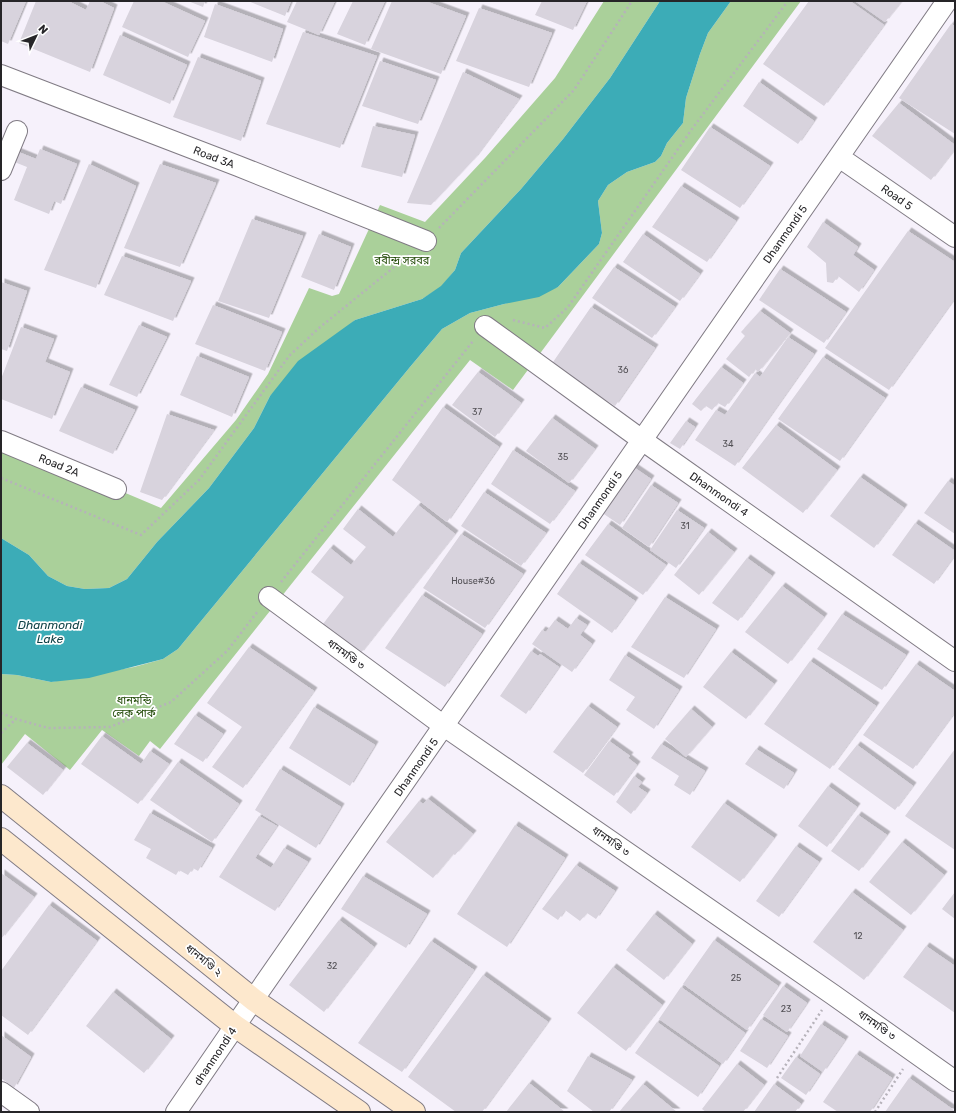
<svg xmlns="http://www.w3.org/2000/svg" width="956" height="1113" font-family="Rubik,'Noto Sans Bengali',sans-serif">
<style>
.green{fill:#aad09a}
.water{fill:#3cacb7}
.building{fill:#d8d3dd;filter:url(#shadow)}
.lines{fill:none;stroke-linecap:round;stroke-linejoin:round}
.street-casing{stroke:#807b84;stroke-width:22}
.secondary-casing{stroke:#807b84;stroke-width:24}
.path{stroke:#b6b2ba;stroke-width:2.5;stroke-dasharray:2 3;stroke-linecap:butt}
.street{stroke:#fff;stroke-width:20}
.secondary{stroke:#fde8cd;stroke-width:22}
.labels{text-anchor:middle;stroke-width:3.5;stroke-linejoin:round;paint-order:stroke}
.number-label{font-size:9px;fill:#525055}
.street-label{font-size:11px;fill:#262528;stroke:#fff}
.park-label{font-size:11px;fill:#1e4703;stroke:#fff}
.water-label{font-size:12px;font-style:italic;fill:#0c3f44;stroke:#fff}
</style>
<defs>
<filter id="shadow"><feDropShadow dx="3.5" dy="-3.5" stdDeviation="0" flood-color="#0004"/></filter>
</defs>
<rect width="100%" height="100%" fill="#f6f1fb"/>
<path class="green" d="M 604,1 L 660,1 L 610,78 L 563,139 L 521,189 L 461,253 L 455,270 L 441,287 L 422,299 L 355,320 L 270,396 L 254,428 L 209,488 L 157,542 L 127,579 L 109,588 L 85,589 L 67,586 L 48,576 L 29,555 L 1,538 L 1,443 L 116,489 L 161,508 L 236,420 L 268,374 L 309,288 L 332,296 L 339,294 L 380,205 L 425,222 L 485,158 L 555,78 Z
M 731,1 L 801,1 L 513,390 L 470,360 L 160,749 L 150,741 L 139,756 L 102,730 L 70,770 L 25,734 L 1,765 L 1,674 L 17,675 L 51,682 L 134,667 L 163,659 L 178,649 L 410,367 L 442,329 L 470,313 L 504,304 L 558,287 L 599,244 L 602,233 L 598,201 L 608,185 L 627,172 L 655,162 L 661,156 L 667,143 L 683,123 L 686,98 L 700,54 L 708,33 Z"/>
<path class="water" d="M 660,1 L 731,1 L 708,33 L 700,54 L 686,98 L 683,123 L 667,143 L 661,156 L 655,162 L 627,172 L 608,185 L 598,201 L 602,233 L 599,244 L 558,287 L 539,297 L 504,304 L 470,313 L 442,329 L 410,367 L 178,649 L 163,659 L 89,678 L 51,682 L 17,675 L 1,674 L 1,538 L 29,555 L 48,576 L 67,586 L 85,589 L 109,588 L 127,579 L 157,542 L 209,488 L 254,428 L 270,396 L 298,361 L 355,320 L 422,299 L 441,286 L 455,270 L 461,253 L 521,189 L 563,139 L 610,78 Z"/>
<path class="building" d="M 1,1 L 26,1 L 8,44 L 1,41 Z
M 36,1 L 68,1 L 86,10 L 90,1 L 100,1 L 114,8 L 90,72 L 19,43 Z
M 134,1 L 161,1 L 205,21 L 188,57 L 122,27 Z
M 188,1 L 205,1 L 203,7 Z
M 248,1 L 291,1 L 285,16 Z
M 297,1 L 335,1 L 319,35 L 287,22 Z
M 353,1 L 385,1 L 365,45 L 337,34 Z
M 392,1 L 425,1 L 466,16 L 441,74 L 371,49 Z
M 542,1 L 587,1 L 573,30 L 535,15 Z
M 809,1 L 850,1 L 884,25 L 824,106 L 763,64 Z
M 855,1 L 902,1 L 885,22 Z
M 215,4 L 283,29 L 272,62 L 204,37 Z
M 479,8 L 552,33 L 529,87 L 456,61 Z
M 951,24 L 955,26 L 955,134 L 899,98 Z
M 303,32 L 377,56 L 340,148 L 266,124 Z
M 120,35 L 187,65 L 170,104 L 103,75 Z
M 198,57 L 261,81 L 241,141 L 173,117 Z
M 380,61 L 436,80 L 418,124 L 362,106 Z
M 463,72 L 519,99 L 475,158 L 431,205 L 407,203 Z
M 759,82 L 814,121 L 798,144 L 743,106 Z
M 899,103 L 955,145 L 955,149 L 931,180 L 872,136 Z
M 373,126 L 415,135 L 402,177 L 361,167 Z
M 710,127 L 770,166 L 740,208 L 681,170 Z
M 40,149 L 77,164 L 61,204 L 54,201 L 49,214 L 14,200 L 27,167 L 12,161 L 16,151 L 36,159 Z
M 89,164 L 136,186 L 96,288 L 44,270 Z
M 160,164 L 216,183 L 180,267 L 124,248 Z
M 681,186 L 736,221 L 707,262 L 652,227 Z
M 252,219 L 303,236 L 269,318 L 218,301 Z
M 823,222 L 858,247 L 853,255 L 874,270 L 859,292 L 838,276 L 833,283 L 827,282 L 826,263 L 807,247 Z
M 908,231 L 955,262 L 955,298 L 889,390 L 825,348 Z
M 319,234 L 351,247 L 334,290 L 301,277 Z
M 643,234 L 700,274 L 680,301 L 623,262 Z
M 122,256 L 191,281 L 173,321 L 104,295 Z
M 614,267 L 675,307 L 652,338 L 592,298 Z
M 780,269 L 846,312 L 824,343 L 759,300 Z
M 1,282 L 27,291 L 7,351 L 1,349 Z
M 213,305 L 282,332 L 265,371 L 195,344 Z
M 591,307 L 655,348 L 615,406 L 551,365 Z
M 760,311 L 790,333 L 758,372 L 755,369 L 749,377 L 726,359 L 745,336 L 741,332 Z
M 139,325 L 167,337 L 137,397 L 109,385 Z
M 21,327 L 54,339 L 45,362 L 70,372 L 52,419 L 1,399 L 1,379 Z
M 788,337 L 814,354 L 735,466 L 695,440 L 716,410 L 725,415 L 755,373 L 760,377 Z
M 197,356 L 249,377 L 232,417 L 180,395 Z
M 823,357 L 885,398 L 840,461 L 778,419 Z
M 721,367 L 743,383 L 725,407 L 718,403 L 712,410 L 706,406 L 701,411 L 692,404 Z
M 478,372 L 521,403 L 495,437 L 452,405 Z
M 81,387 L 135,410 L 113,454 L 59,431 Z
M 443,407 L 499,447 L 447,522 L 392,480 Z
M 167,414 L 214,430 L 162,500 L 140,492 Z
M 552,418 L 595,449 L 569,483 L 526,451 Z
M 686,421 L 695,427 L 680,449 L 670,443 Z
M 776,425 L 837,470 L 803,513 L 742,468 Z
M 513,450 L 575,491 L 550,524 L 491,484 Z
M 629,464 L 651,479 L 620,525 L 598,510 Z
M 860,477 L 904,508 L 874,548 L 830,516 Z
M 948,481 L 955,486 L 955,534 L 924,513 Z
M 651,485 L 678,503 L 649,547 L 622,528 Z
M 484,492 L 546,533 L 521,566 L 461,526 Z
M 418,505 L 455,534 L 360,654 L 323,624 L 344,597 L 311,572 L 330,548 L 351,565 L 366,547 L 343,529 L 358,509 L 393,537 Z
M 677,510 L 704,528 L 676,568 L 650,550 Z
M 915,523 L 955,551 L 955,555 L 934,584 L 892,555 Z
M 608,524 L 666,565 L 643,595 L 585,555 Z
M 708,532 L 734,552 L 699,595 L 674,575 Z
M 461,534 L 523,574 L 485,628 L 423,588 Z
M 747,558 L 772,576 L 738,621 L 712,603 Z
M 579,563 L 635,601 L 612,633 L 557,594 Z
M 782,586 L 824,617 L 788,664 L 745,632 Z
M 422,595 L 482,634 L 445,687 L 385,648 Z
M 665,597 L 716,629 L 684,678 L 631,647 Z
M 842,614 L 906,655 L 882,690 L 817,649 Z
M 576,618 L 587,625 L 580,635 L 592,644 L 572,672 L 532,644 L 542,630 L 546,632 L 555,620 L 568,629 Z
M 249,647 L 314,691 L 243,788 L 212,767 L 242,727 L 207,703 Z
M 531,651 L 538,656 L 540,654 L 559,667 L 526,714 L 500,696 Z
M 731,652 L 774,684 L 746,719 L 703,687 Z
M 625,655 L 679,690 L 654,729 L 626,710 L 635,697 L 609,680 Z
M 810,661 L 876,706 L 830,769 L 764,724 Z
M 916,664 L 955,691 L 955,712 L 913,769 L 863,735 Z
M 588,706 L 617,727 L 583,773 L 553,752 Z
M 314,707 L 375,745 L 350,786 L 289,748 Z
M 691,709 L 712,727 L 686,757 L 665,739 Z
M 195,715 L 223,734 L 203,762 L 174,744 Z
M 102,736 L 141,764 L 150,751 L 169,764 L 138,804 L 81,764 Z
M 609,741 L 630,756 L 628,758 L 637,765 L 614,796 L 584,775 Z
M 27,743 L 63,770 L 43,795 L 7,767 Z
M 661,744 L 705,771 L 690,795 L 674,785 L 679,776 L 651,758 Z
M 857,745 L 913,786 L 895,810 L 838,769 Z
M 756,749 L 794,773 L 784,789 L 745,764 Z
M 955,749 L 955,850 L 905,816 Z
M 178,762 L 239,804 L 212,842 L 150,800 Z
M 280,769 L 341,807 L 316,848 L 255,810 Z
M 634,776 L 642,782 L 638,787 L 647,793 L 631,814 L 616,802 Z
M 828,786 L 857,807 L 827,847 L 798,826 Z
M 428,799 L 473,834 L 455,855 L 453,854 L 433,878 L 386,842 L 419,801 L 423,804 Z
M 724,803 L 774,838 L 740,882 L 691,847 Z
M 150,813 L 212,848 L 198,871 L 193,868 L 188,875 L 179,870 L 176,875 L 146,858 L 151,849 L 134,840 Z
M 858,815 L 887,835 L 859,871 L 831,851 Z
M 259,816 L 277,826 L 255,858 L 271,868 L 284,848 L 308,862 L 275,911 L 219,877 Z
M 515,825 L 565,858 L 507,947 L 457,914 Z
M 902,842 L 944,875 L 911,915 L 869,882 Z
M 796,846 L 819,862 L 779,917 L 756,901 Z
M 576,865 L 615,891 L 596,919 L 587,913 L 580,921 L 565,910 L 558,920 L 542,909 Z
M 1,873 L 34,897 L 1,939 Z
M 363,876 L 427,914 L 406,948 L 341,909 Z
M 852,892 L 903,930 L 864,980 L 813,942 Z
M 955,892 L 955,919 L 942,909 Z
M 49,905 L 97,941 L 28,1035 L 1,1015 L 1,971 Z
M 654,914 L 692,944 L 664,980 L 626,950 Z
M 339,920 L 374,947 L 324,1012 L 289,985 Z
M 714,940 L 778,986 L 747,1030 L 683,984 Z
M 431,941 L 474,970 L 402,1072 L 358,1043 Z
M 926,946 L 955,966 L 955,1013 L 903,977 Z
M 613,967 L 662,1005 L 626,1051 L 577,1013 Z
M 483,975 L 548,1022 L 482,1112 L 456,1112 L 408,1077 Z
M 783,986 L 807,1003 L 787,1032 L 763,1015 Z
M 681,987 L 745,1033 L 723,1064 L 659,1019 Z
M 113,992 L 171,1039 L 144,1073 L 86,1026 Z
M 761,1019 L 788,1036 L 767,1068 L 740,1051 Z
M 657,1022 L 719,1066 L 698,1097 L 635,1053 Z
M 821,1024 L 845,1040 L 823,1072 L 800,1056 Z
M 1,1035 L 31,1057 L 14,1088 L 1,1078 Z
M 856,1054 L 892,1078 L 870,1112 L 838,1112 L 823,1102 Z
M 588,1056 L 632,1080 L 609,1112 L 594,1112 L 567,1091 Z
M 796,1057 L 820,1074 L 806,1095 L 781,1078 Z
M 737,1064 L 764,1085 L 743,1112 L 706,1112 L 702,1109 Z
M 909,1078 L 955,1111 L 955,1112 L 885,1112 Z
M 529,1083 L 565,1112 L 506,1112 Z
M 643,1084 L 677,1112 L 619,1112 Z
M 774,1084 L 801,1104 L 795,1112 L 754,1112 Z"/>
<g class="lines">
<defs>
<path id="street" d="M 1,75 L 238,166 L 426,241
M 839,157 L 955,237
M 1,170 L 17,131
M 485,326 L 642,440 L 955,661
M 1,441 L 116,489
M 269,597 L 444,726 L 832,994 L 955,1081
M 1,1092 L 29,1112
M 176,1112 L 235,1026 L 947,1"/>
<path id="secondary" d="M 1,796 L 254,1000 L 414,1112
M 1,839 L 235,1026 L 359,1112"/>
</defs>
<use href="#street" class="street-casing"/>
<use href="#secondary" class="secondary-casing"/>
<path class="path" d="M 439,228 L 574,90 L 632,1
M 513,320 L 545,328 L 568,307 L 692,129 L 788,1
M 1,478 L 141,535 L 199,480 L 289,356 L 319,328 L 409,255
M 281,582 L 473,341
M 1,713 L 16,719 L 48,728 L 110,727 L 171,702 L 227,651 L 258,611
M 1,733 L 16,719
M 777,1078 L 822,1010
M 875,1112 L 903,1069"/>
<use href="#street" class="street"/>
<use href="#secondary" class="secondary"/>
</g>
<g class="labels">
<g class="number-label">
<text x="623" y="373">36</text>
<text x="477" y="415">37</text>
<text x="728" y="447">34</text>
<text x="563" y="460">35</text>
<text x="685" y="529">31</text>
<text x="473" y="584">House#36</text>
<text x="858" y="939">12</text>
<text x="332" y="969">32</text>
<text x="736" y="981">25</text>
<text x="786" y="1012">23</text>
</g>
<g class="street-label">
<text transform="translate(214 157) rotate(21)" y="4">Road 3A</text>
<text transform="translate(897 197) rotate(35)" y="4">Road 5</text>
<text transform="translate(785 234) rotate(-55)" y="4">Dhanmondi 5</text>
<text transform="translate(59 465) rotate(22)" y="4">Road 2A</text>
<text transform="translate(719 494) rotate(35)" y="4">Dhanmondi 4</text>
<text transform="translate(600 500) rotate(-55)" y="4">Dhanmondi 5</text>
<text transform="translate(346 654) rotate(36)" y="4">ধানমণ্ডি ৩</text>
<text transform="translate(416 767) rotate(-55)" y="4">Dhanmondi 5</text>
<text transform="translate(611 841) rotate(35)" y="4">ধানমণ্ডি ৩</text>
<text transform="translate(204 960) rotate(39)" y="4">ধানমণ্ডি ২</text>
<text transform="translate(877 1025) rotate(35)" y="4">ধানমণ্ডি ৩</text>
<text transform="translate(215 1056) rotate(-56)" y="4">dhanmondi 4</text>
</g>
<g class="park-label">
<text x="402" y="264">রবীন্দ্র সরবর</text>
<text x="134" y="704">ধানমন্ডি<tspan x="134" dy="13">লেক পার্ক</tspan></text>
</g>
<g class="water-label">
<text x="50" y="629">Dhanmondi<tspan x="50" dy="14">Lake</tspan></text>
</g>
</g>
<rect width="956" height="1113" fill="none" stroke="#262528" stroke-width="4"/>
<g transform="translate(36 36) rotate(47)" stroke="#ffffff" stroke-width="3" paint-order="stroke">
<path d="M0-3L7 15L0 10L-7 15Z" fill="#262528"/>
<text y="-6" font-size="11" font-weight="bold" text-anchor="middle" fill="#262528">N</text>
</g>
</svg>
